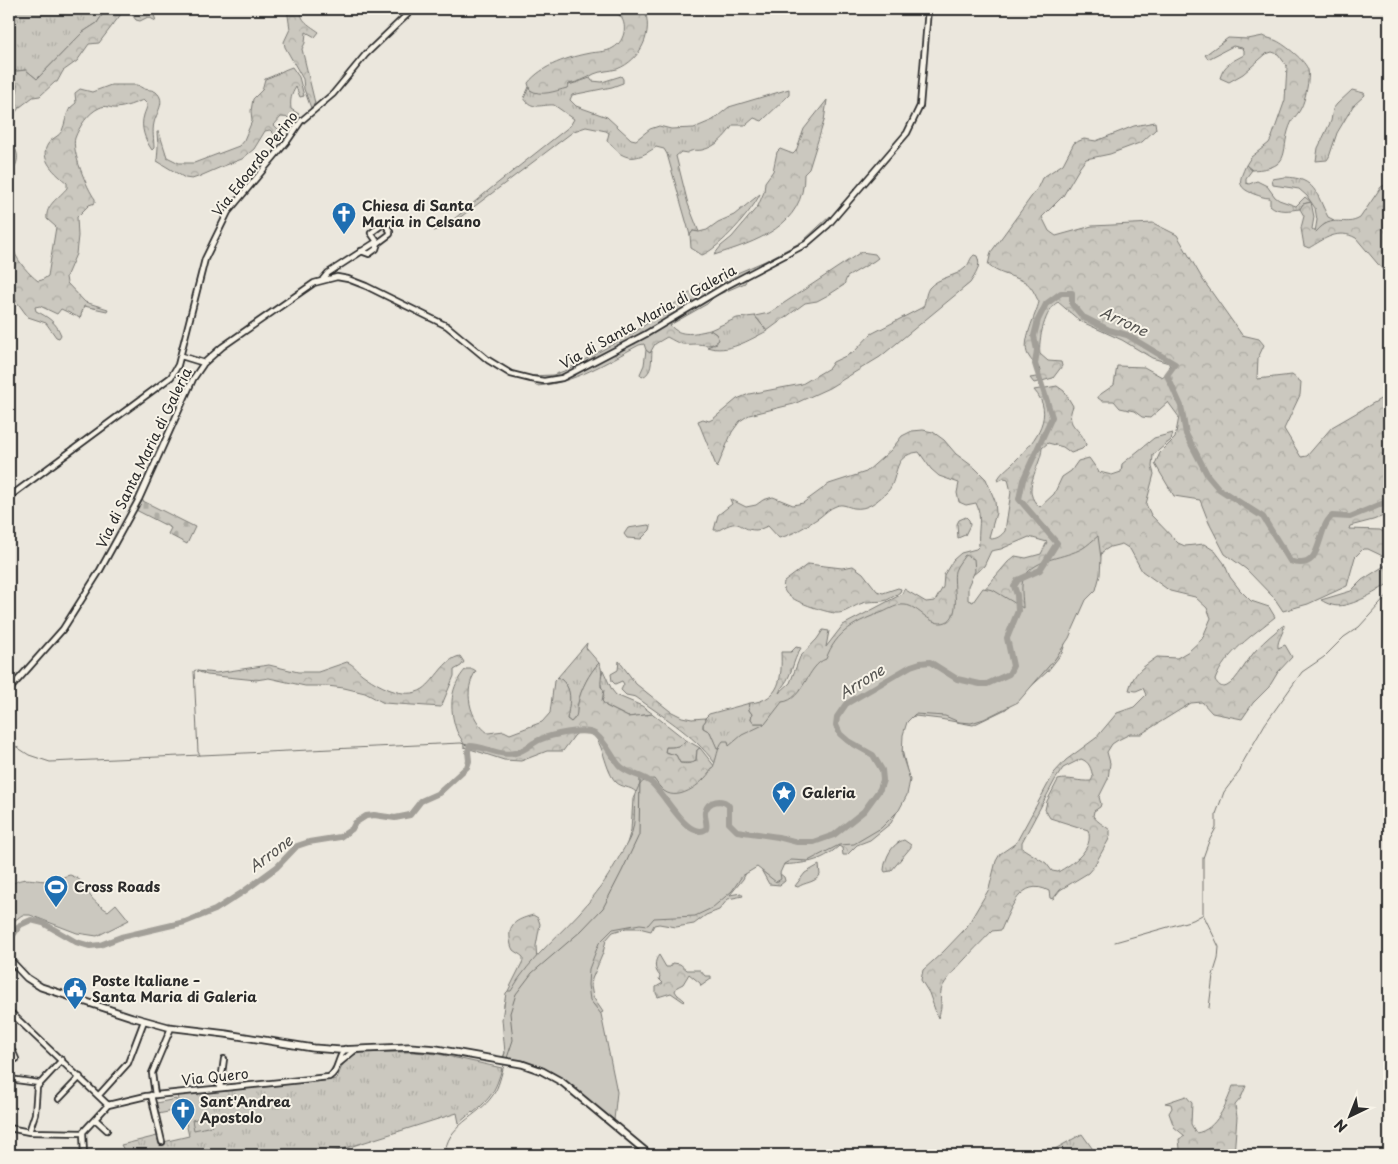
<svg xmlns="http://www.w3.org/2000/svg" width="1398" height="1164" font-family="'Playpen Sans',sans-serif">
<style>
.grass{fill:url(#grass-tufts);stroke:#7b7a75}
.forest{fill:url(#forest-crowns);stroke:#7b7a75;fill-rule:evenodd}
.cemetery{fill:url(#cemetery-stones);stroke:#7b7a75}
.park{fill:#cbc8bf;stroke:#7b7a75}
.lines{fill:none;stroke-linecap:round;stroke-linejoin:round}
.stream{stroke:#72716c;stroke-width:1}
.river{stroke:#a29f98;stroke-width:6}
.minor-casing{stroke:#2b2b2b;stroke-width:8}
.major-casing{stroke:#2b2b2b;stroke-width:9}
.minor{stroke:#f7f3e8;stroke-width:4.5}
.major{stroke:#f7f3e8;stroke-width:5.5}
.labels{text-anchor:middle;stroke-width:4;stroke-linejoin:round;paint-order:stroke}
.street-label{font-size:14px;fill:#2b2b2b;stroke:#f7f3e8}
.poi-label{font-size:14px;font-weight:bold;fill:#2b2b2b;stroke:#f7f3e8;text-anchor:start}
.water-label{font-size:15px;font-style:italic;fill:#555451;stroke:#f7f3e8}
</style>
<defs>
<pattern id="grass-tufts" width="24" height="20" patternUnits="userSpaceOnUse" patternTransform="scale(1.25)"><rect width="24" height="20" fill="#cbc8bf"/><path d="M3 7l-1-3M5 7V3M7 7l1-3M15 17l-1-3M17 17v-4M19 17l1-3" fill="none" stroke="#aeaca4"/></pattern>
<pattern id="forest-crowns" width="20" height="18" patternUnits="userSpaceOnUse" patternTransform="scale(1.25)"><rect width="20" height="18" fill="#cbc8bf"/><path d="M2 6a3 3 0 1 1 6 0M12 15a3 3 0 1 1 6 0" fill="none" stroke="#aeaca4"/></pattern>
<pattern id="cemetery-stones" width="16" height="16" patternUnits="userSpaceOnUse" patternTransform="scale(1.25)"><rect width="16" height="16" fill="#cbc8bf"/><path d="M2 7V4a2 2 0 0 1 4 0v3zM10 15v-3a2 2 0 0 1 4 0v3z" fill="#aeaca4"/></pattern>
</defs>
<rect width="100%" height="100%" fill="#ebe7dd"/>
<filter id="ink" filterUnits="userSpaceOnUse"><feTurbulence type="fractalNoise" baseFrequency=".02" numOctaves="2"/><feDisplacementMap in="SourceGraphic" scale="10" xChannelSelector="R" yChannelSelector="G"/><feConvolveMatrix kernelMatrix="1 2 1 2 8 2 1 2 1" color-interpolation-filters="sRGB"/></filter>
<g filter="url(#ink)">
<path class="grass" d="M 15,9 L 106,9 L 97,23 L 83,32 L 37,79 L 26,70 L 9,72 L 9,18 Z
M 621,76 L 623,79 L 623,83 L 612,87 L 572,95 L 570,100 L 576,106 L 607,117 L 631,139 L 636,140 L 650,129 L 659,126 L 671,129 L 694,128 L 713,120 L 729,107 L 789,89 L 789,95 L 762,121 L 754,118 L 746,125 L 733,125 C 726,136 716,147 702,150 C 696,151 693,149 687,153 L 681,152 L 676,156 L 688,204 L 699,232 L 693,231 L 690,235 L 667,154 L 664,149 L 656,147 C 644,155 632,163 618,152 C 614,148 613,145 607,141 L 609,133 L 606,131 L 586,127 L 574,131 L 450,225 L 434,231 L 454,219 L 489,190 L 570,126 L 574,119 L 554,105 C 542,104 532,111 524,98 L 529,87 L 530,90 L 569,85 L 590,78 L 592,81 L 602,82 Z
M 1352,90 L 1364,93 L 1365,95 L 1353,106 L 1337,133 L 1329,157 L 1327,160 L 1316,161 L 1318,148 L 1331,121 L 1333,109 L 1337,104 Z
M 1246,165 L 1252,170 L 1246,178 L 1246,183 L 1249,184 L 1257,181 L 1267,186 L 1275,197 L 1279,200 L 1296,206 L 1305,197 L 1311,202 L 1303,204 L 1300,209 C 1290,210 1278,213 1270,205 L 1270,198 C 1264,198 1260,196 1254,194 C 1236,187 1239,181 1246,165 Z
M 1285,177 C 1316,178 1316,194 1328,217 L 1334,220 L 1327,222 L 1316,232 L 1315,232 L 1317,220 L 1315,208 L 1307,196 L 1299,189 L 1273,185 L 1272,179 Z
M 755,316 L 767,331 C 749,340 728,354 707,347 L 717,343 L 716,334 L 710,330 L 737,318 Z
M 646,350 L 650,353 L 652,351 C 651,361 653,373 642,377 L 640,374 L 644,365 Z
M 587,643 L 586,648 L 599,663 C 587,676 577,696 577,715 L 571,722 L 567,719 C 569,701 574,688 558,677 Z
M 603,670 L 612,690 L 616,695 L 642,706 L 653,714 L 628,717 L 606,706 L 602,701 L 604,696 L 600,681 Z
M 801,699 L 804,702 L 826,700 L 822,709 L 821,723 L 828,729 L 841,719 L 848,717 L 853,728 L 866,746 L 858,753 L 848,757 L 838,753 L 837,745 L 831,742 C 818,749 809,759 796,766 L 788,765 L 765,749 L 753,749 L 741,742 L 731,747 L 716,748 L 710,732 L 703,728 L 703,724 L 706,720 L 705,718 L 709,714 L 750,703 L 749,710 L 752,714 L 751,719 L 755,723 L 764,723 L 767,735 L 770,736 L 783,730 L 793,721 L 793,737 C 803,744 814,741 822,733 C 821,720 811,712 799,711 L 797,708 L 798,700 Z
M 686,740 L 700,748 L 697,750 L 696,760 L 693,763 L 680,763 L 676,755 L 665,752 L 666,747 C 674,747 681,747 686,740 Z
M 904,840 L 911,845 L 911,847 L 891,871 L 885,872 L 884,870 C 885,858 892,843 904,840 Z
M 819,865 L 820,875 C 815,883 805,882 798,887 L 795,886 L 805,873 Z
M 386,1052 L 413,1052 L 438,1054 L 502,1068 C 496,1090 491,1098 473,1113 L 472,1112 L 459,1123 L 457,1113 L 324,1155 L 127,1155 L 121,1145 L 157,1136 L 159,1143 L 189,1136 L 183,1110 L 180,1110 L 177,1095 L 337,1079 C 347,1048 357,1054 386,1052 Z
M 1082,1134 L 1097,1155 L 1055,1155 L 1055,1149 Z"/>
<path class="forest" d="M 106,9 L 125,9 L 99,43 L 89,44 L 77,61 L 63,71 L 57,82 L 55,82 L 40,96 L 33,97 L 20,107 L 9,120 C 9,117 8,111 9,108 C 11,97 28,88 9,77 L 9,72 L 26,70 L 37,79 L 83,32 L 97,23 Z
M 133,9 L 152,9 L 156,21 L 148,17 L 140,21 L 136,20 L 133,16 Z
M 287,9 L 302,9 C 298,20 311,26 319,32 L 315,37 L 306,32 L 305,43 L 302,49 L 315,103 L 311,108 L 304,89 L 303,79 L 285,47 L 284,42 L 290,29 Z
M 552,9 L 644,9 C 654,32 641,60 617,69 C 610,71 600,71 594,74 C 586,79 578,82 569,84 L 567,88 C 555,91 541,97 530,90 L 528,83 C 542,65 569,57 590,53 C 597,52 607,52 613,48 C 626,41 629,20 616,13 Z
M 1263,36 C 1267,38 1273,39 1277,41 C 1285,45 1306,61 1308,70 C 1310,78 1305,101 1301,108 C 1299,113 1295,116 1292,121 C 1278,149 1296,168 1252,170 L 1246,165 L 1251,157 L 1269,143 L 1272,137 L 1285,100 L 1287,66 L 1278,54 L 1272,52 L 1266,54 L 1243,74 L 1229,82 L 1220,78 C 1224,64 1233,61 1244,55 L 1244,50 L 1242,48 L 1233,46 L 1208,59 L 1205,55 L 1228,38 L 1248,39 Z
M 292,67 L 299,77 L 304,96 L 300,97 L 296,87 C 291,95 290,100 291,109 L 299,114 L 294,118 L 281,117 L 274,125 L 286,137 L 282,142 L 270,130 L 265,131 L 254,149 L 242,159 L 221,167 L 198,177 L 192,179 L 185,178 L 157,161 L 158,147 L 157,132 L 159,132 L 167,157 L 179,163 L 194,163 L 239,146 L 244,140 L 252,121 L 251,111 L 253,99 L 262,90 L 265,79 C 275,76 282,70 292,67 Z
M 111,85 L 138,85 C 146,92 150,88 156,92 C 167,101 156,113 154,123 C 152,131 154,140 154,148 L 152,150 C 145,140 140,127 144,115 C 145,111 147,109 147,104 L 143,100 C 135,103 126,107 117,108 C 110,109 107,104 99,108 C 88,113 79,127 75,138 C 71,150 87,189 95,199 L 95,203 L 89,205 L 77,217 L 78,236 L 76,254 L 66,277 L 67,283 L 85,302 L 108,309 L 107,311 L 84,306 L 80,318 L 61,309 L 57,314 L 40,306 L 35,307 L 36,311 C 48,317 56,322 61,335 L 59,338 L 56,337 L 46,323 L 28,317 L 9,291 L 9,235 C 13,241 12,245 14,251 C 18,262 29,274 38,281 L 42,280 L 48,276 L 56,227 L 47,219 C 45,205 59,198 67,188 L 67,183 C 56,174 38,159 48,144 C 51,138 59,137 62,131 C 65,124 66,114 70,108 C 72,106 74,105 76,103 L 75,93 L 80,89 L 92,92 Z
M 827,100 L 824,121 L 809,169 L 804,174 C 805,226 756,242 714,255 L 721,246 L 732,237 L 758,206 L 764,192 L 765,182 L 773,171 L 777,152 L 780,149 L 793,154 L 796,151 L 804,129 Z
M 1155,122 L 1156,129 L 1142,142 L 1110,154 L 1086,159 L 1080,167 L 1063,196 L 1042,217 L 1049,231 L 1056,236 L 1092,226 L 1153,223 L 1177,235 L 1203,280 L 1242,335 L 1259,339 L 1264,345 L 1258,358 L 1257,379 L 1292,375 L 1301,382 L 1300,395 L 1284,429 L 1301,457 L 1307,456 L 1332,427 L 1389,394 L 1389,514 L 1373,520 L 1350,526 L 1349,529 L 1380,530 L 1389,535 L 1389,559 L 1368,549 L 1363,549 L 1355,557 L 1347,586 L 1308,604 L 1283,611 L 1275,599 L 1246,569 L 1225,554 L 1209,523 L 1200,500 L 1174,496 L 1155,464 L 1160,453 L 1175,438 L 1179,417 L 1168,402 L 1150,418 L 1142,417 L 1134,411 L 1120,408 L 1114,401 L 1102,401 L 1098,398 L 1098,396 L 1114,385 L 1117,366 L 1144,367 L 1162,377 L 1170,371 L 1169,363 L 1152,358 L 1122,340 L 1080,321 L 1058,302 C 1045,309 1038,340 1040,354 L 1048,361 L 1061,362 L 1062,366 L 1053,378 L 1034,383 L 1030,378 L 1036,377 L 1040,374 L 1041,370 C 1037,366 1031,361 1028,355 C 1021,342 1036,315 1039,302 C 1035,295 1032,286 1025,282 C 1012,275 1000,275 988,265 L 991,252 L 1037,189 L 1042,178 L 1063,164 L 1074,143 L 1084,139 L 1096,141 L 1134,126 Z
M 9,142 C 18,148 21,161 12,170 L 9,154 Z
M 1389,183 L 1389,280 L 1388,276 L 1356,238 C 1338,228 1324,239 1309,248 L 1304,246 L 1301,228 L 1304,216 L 1300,209 L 1303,204 L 1311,202 L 1314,217 L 1312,229 L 1316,232 C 1333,212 1344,228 1360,218 L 1381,187 Z
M 760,194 C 753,210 719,249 702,255 L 691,248 L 690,235 L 693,231 L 699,232 L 707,230 L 718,222 L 734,215 Z
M 830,216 L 831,218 L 802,245 L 750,271 L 745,283 L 715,296 L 707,304 L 670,325 C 680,338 696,333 710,330 L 716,334 L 719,340 C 710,348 705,344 695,344 C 680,345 680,344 667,337 L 655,344 L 650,353 L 646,350 L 644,344 L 639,345 C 607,362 573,384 536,386 L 530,376 L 553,375 L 564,371 L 635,332 L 691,292 L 698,290 L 699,284 L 707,283 L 710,288 L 728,277 L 765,261 L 803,241 Z
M 861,252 L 875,254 L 878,258 L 874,261 L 847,277 L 844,285 L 830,294 L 817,301 L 805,303 L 767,331 L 755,316 L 769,313 Z
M 974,255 L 977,256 C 982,266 975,275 970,283 L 880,357 L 829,388 L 794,404 L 749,415 L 740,421 L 732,432 L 717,468 L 698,421 L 703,419 L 709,421 L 713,419 L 737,399 L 749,394 L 802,384 L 829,368 L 833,362 L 854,352 L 871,334 L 923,307 C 926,301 925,294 929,288 C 938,277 956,277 965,268 C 970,264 969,259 974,255 Z
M 1057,386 L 1064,391 L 1073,406 C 1064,428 1082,427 1086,445 L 1082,449 L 1071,453 L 1063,447 L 1048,443 L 1042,448 C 1041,467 1019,491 1040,507 L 1054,494 L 1062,477 L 1071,471 L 1078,461 L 1089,458 L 1099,472 L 1112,475 L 1121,472 L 1122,464 L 1154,438 L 1173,433 L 1171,440 L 1153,455 L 1152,467 L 1154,474 L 1146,504 L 1151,515 L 1178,543 L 1185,546 L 1204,544 L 1215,551 L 1224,563 L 1230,577 L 1240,590 L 1251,601 L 1269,607 L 1275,617 C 1253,635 1225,653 1215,680 C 1218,684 1221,689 1227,686 C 1237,681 1248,658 1257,649 C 1265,640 1275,632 1284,625 C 1284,634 1277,639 1278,648 L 1285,645 L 1292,657 L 1278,672 L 1269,687 L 1253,703 L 1242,719 L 1212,713 L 1202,702 L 1191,703 L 1141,734 L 1130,734 L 1118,740 L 1112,744 L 1107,752 L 1110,763 L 1108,779 L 1099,797 L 1101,804 L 1100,807 L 1094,811 L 1093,816 C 1097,822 1104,825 1110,830 L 1110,836 L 1108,841 L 1094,866 L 1088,873 L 1060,890 L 1053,899 L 1050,898 L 1049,891 C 1021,876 1010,910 1001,930 L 992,931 C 982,942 942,980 941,991 C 939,1003 944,1004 938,1018 L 929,993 L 921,980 L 923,970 L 943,952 L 966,928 L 989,889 L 996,861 L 1000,854 L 1016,843 L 1054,773 L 1066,760 L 1096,738 L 1117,713 L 1134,707 L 1146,695 L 1143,688 L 1136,691 L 1129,690 C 1133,673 1143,667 1157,657 L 1177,658 L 1189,651 L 1202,639 L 1211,618 L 1207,608 L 1195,597 L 1170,591 L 1142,571 L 1130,549 L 1122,544 L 1110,547 L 1102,552 L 1091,592 L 1075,613 L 1062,653 L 1047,672 L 1006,709 L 973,725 L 940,719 L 915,716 L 908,718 L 903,726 L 900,741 L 909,780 L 906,795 L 891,823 L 870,840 L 857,845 L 847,855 L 843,855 L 842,848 L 839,846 C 820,863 805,863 781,865 L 779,873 L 784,877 L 785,881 L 780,885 L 769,884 L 759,866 L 751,863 L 743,879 L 730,895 L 741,893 L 743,896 L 728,899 L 719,910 L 706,915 L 694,924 L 676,927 L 659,924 L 654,925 L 651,931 L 639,928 L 626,928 L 613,932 L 606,940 L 603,953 L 592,979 L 591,986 L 593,997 L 603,1012 L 598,1015 L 589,1011 L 577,1013 L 574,1019 L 568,1019 L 563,1016 L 565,1003 L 579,1000 C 589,985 576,965 588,947 L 583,944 L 531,985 L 527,983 L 529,987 L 546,983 C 556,988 563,997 561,1008 L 557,1005 L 553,1007 L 539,1001 C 537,1003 535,1006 532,1007 C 525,1011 519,1012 515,1021 L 522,1034 L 521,1041 L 512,1057 L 515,1060 L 503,1058 L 506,1049 L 504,1031 L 504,1004 L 508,991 L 523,961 L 523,957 C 520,954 515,952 513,950 C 511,947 510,941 510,938 C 508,922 520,919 533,915 L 538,918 L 540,924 L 536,946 L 537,962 L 573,929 L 611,877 L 625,850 L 631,830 L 633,799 L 636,792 C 630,786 622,788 616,782 C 602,768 605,731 581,730 L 574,736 L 563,751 L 547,751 L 521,761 L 504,760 L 464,747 C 464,740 458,736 456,729 C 449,708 450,686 466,669 L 473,669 L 476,671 C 463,690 469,719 488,733 L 504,731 L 510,734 L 542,722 L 550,713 L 554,681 L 558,677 C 574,688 570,701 567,719 L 571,722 C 579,716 576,712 578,703 C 581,689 589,673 599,663 C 604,672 600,677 601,687 L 604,690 L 602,701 L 606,706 L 628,717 L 653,714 L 686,740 C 681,747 674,747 666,747 L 665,752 L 676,755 L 680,763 C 686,764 691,764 696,761 L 697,750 L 700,748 L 719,772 L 719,776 C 703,788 697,795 676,798 L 674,802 C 681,809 687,816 695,821 L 703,802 L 714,792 L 719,790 L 724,791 L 729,793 L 735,801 L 736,812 L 745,825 L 752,829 L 771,832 L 777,816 L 775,793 L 773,789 L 762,779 L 727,772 L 723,768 L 719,769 C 698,737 666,719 636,697 L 626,695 L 621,690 L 624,684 L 622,681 L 615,684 L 612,681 L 611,674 L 618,670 L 619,661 L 636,684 L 670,711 L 682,717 L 692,719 L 705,718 L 706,720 L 703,724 L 703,728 L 710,732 L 717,748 L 731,747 L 741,742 L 753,749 L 765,749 L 788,765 L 796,766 L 805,761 L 822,747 L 831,742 L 837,745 L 838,753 L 848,757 L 858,753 L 866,746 L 853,728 L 848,717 L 841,719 L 828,729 L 821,723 L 822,709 L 826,700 L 849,689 L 861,686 L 877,679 L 890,675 L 925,656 L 913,621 C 896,614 889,615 872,623 C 865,626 857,629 851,633 C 833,647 823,667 812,686 C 806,694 793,701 799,711 C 811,712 821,720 822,733 C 814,741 803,744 793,737 L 792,722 L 783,730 L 770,736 L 767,735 L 764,723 L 754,723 L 751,719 L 752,714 L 749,710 L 750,703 C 781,700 782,677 781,652 L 791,652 L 796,647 L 801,648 C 794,659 794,665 789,676 C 787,682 781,687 779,693 L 790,683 L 800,657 L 817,639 L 823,630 L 829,631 L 826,647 L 843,625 L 902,594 L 904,589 L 926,602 L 935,601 L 943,587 L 944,575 L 953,560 L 961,553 L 976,549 L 979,546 C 977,530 983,517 976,503 L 966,505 L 959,502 L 957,493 L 959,483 L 939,476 L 931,469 L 919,452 C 889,455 901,481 885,494 C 876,502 867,510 854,508 C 847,507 843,503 836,506 C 830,508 825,513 820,517 C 806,526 795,534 779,538 L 768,526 C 764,527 760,530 756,530 C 737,530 743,516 719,530 L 714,530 L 718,515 L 732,504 L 730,499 L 746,507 L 756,505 L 763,500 L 773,497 L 793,505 L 803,503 L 829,484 L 866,472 L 891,450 L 902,436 L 912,431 L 923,430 L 933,432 L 944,440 L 956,454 L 975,468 L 986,479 L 995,501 L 996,513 L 989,537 L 990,539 C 997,539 1001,536 1005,531 L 1011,492 L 1008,479 L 1004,478 L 998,481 L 998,479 C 1002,471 1011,466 1017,459 C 1036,440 1056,414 1034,390 ZM 1029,537 L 1047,542 L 1041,554 L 1026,558 L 1015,556 L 1008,562 L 970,606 L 964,608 L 962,604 L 968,579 L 984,566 L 991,551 L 1001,549 ZM 1081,759 C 1090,762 1091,769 1093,777 L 1091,781 C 1079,782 1069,777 1058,780 L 1047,801 L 1045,810 L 1050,818 L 1088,830 C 1095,849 1072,864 1058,872 L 1052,871 L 1046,863 L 1022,848 L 1022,842 L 1055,780 L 1063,768 ZM 654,815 L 656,818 L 671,822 L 676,825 L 686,840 L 699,848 L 706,849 L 712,847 L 722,839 L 727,842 L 727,844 L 712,865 L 726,871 L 724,885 L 725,889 L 718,898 L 691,899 L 690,914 L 654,899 L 648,905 L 630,912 L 623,903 L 637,889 L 635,882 C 639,876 651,856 652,851 C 653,838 647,828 651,816 Z
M 966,517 L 969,520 L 970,525 L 965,535 L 958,538 L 957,524 L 959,520 Z
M 648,525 L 651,526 L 650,530 L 641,539 L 627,538 L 624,534 L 628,528 Z
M 1389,563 L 1389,583 C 1377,592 1347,610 1332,605 C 1328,604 1324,602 1321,600 L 1351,591 L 1362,580 Z
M 808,564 L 842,568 L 853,566 L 863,573 L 877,591 L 883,593 L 898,588 L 901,589 L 900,592 C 896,595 891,598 887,600 C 878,603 869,600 860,604 C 851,607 845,614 835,613 C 825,612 791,601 786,593 C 783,589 783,586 784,582 Z
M 460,656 L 464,662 L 461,666 L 454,670 L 454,676 L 441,707 L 384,703 L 365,693 L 344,688 L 327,686 L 305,686 L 269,678 L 256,680 L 207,675 L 197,671 L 216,673 L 269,665 L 298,672 L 318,672 L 347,662 C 353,664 357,670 362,674 C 377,685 404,701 423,689 C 436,680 444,659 460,656 Z
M 659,955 L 666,967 L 670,967 L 673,963 L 680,964 L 687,970 L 700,970 L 705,976 L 711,976 L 711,979 L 701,986 L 700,983 L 689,974 L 683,984 L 677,987 L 675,991 C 677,996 682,997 685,1001 L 684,1002 L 671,993 L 658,997 L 656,993 L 656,987 L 663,983 L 659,979 L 660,976 C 654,970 654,961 659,955 Z
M 1233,1086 L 1246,1086 L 1241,1098 L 1235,1105 L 1237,1117 L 1234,1155 L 1178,1155 L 1180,1149 L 1179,1139 L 1185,1136 L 1174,1127 L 1169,1113 L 1172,1108 L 1171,1104 L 1165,1103 L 1186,1096 L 1192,1103 L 1191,1124 L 1196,1133 C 1217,1130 1226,1104 1233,1086 Z"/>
<path class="cemetery" d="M 141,500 L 195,527 L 187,544 L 168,534 L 171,528 L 136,510 Z"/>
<path class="park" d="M 1098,536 L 1101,558 L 1100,575 L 1096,590 L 1086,600 L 1069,638 L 1055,659 L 1018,702 L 984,719 L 971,723 L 959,722 L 945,716 L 915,714 L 907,722 L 903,735 L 902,755 L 910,780 L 907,795 L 899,810 L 881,828 L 854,844 L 839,845 L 808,861 L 791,860 L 784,864 L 780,873 L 781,879 L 776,882 L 757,867 L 742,876 L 732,891 L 712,908 L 695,916 L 654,918 L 648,925 L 640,924 L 613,929 L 599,943 L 589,969 L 588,985 L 590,1000 L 601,1014 L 617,1092 L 614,1120 L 550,1071 L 541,1068 L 503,1059 L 505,1053 L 502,1019 L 506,993 L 508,991 L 511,991 C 530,957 563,933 588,903 C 600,889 610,874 618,859 C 623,849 631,839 633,828 C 637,813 628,778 654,779 C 657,783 660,788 664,791 C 680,803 706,781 713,767 C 717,759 717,748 723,741 L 728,741 L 729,746 L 742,735 L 765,724 L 782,702 C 804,700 807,665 826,659 C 836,631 857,621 883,612 C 890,609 897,604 905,605 C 919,606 931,628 946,622 C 962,616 952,584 955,571 C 957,565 961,561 965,555 L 974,559 L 975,571 L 968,586 L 968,600 L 973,602 L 983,588 L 993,590 L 1023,608 C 1023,599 1020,585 1024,577 C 1037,557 1064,559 1083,548 C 1088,545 1093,540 1098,536 Z
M 70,875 C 85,881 81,883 89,894 C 94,902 100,906 108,911 L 116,904 L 129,920 L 97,936 L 77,933 L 30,915 L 22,915 L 10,924 L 9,923 L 9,890 L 11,885 C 26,873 38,884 55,880 C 60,879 64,876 70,875 Z
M 176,1099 L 178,1110 L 158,1114 L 156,1103 Z
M 210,1116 L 212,1126 L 194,1130 L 192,1120 Z"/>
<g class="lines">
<path class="stream" d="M 196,670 L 194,671 L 198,752 L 200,755
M 9,742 L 29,755 L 50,762 L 461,743 L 470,746
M 1115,942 L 1193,920 L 1202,915
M 1209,1008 L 1213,975 L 1218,959 L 1219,947 L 1203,914 L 1203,858 L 1209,841 L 1216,828 L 1216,814 L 1224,792 L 1240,771 L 1243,762 L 1265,724 L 1302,672 L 1324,657 L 1344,637 L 1359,627 L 1389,594
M 507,1058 L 513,1040 L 510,1013 L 516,994 L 532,973 L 581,931 L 603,908 L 622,871 L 639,835 L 640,778
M 445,1155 C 446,1124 478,1118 493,1095 C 499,1087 501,1075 504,1065"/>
<path class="river" d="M 9,941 L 20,925 L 31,920 L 43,923 L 76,942 L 90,946 L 100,945 L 121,937 L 185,922 L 215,910 L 243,892 L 277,867 L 297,846 L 309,842 L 340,837 L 352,829 L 355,823 L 366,816 L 374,815 L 395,818 L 410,815 L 421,801 L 439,793 L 467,767 L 469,761 L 468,751 L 470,746 C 484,746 501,757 515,753 C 524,751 531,744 539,740 C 551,735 583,727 595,734 C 605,741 611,755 619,765 C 627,774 639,774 649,781 C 663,789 687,842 706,829 C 708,823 704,818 705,812 C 708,800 723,798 729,806 L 729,823 L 737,831 L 778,837 L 797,842 L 814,842 L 834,835 L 864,811 L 880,789 L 883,780 L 882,770 L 873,755 L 848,741 L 840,734 L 836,725 L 837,717 L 846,704 L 911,666 L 920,663 L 930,662 L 957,679 L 980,684 L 987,684 L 1009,674 L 1013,666 L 1007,638 L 1018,611 L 1017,595 L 1014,586 L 1018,580 L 1040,570 L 1057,543 L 1019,499 L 1023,480 L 1052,417 L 1035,364 L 1037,350 L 1034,336 L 1038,320 L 1046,304 L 1061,293 L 1072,293 L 1072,304 L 1083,317 L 1109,330 L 1127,335 L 1175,364 L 1167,375 L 1181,406 L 1186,434 L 1208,476 L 1219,489 L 1263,517 L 1290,561 C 1324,573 1315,530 1332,516 L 1350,517 L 1389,501"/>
<defs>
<path id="minor" d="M 383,224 L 385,224 L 390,231 L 390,234 L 378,243 L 371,233 Z
M 361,251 L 369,254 L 376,249 L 378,243
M 323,279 L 328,273 L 376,242
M 181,356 L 204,363
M 9,497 L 171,377 L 178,365 L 205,259 L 228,212 L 288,140 L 301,121 L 333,94 L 366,54 L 413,9
M 9,690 L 63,629 L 99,572 L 139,499 L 193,379 L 204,363 L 222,347 L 314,283 L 337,277 L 348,279 L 366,286 L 447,326 L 488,360 L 511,374 L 531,379 L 544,381 L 562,378 L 646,334 L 726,286 L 806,244 L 828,225 L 907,133 L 920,106 L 928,9
M 9,1011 L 108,1105
M 9,1050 L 13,1052 L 16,1059
M 338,1064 L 355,1050
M 9,1079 L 39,1083
M 220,1088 L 224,1059
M 99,1095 L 128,1063 L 144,1021
M 151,1095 L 162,1142
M 155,1095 L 152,1073 L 171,1028
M 59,1099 L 80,1077
M 95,1119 L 107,1130
M 9,1128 L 29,1132 L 83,1133
M 29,1132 L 35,1114 L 37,1087 L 62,1060
M 68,1155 L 84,1155
M 84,1155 L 83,1132 L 108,1105 L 146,1096 L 329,1077 C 339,1071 337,1058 345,1049"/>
<path id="major" d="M 9,959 L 27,978 L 41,987 L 132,1017 L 168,1027 L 226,1034 L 313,1048 L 339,1050 L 409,1047 L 436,1049 L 522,1064 L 542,1071 L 562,1082 L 650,1155"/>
</defs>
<use href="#minor" class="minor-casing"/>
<use href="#major" class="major-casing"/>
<use href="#minor" class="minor"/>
<use href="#major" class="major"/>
</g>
</g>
<defs>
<symbol id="church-pin" viewBox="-11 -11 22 30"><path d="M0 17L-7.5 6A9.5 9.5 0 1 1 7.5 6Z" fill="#1f6fb2" stroke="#f7f3e8"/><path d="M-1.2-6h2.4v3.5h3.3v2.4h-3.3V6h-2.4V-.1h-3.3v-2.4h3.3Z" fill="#fff"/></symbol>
<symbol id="sight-pin" viewBox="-11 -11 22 30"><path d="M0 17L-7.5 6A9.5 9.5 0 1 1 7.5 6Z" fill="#1f6fb2" stroke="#f7f3e8"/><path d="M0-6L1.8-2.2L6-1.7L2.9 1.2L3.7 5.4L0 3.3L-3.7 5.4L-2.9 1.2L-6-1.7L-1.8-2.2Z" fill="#fff"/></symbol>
<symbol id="stadium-pin" viewBox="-11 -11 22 30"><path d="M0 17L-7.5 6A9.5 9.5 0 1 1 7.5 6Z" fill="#1f6fb2" stroke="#f7f3e8"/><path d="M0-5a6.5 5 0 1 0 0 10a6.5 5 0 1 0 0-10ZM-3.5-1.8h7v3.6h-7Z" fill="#fff"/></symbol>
<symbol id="civic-pin" viewBox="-11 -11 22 30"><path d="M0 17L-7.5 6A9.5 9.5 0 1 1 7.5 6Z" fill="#1f6fb2" stroke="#f7f3e8"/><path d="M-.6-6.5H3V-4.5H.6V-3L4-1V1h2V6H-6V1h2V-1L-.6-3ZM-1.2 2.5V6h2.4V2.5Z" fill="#fff"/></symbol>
</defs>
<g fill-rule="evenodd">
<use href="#church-pin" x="330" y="200" width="28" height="38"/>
<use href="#sight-pin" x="770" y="779" width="28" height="38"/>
<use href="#stadium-pin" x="42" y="873" width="28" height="38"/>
<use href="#civic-pin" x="61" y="975" width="28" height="38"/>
<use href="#church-pin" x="169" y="1096" width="28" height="38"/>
</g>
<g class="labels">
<g class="street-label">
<text transform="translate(255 164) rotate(-52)" y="5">Via Edoardo Perino</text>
<text transform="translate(648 317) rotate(-29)" y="5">Via di Santa Maria di Galeria</text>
<text transform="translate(144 458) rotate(-64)" y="5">Via di Santa Maria di Galeria</text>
<text transform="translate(215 1077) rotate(-6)" y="5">Via Quero</text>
</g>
<g class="poi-label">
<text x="362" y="211">Chiesa di Santa<tspan x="362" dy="16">Maria in Celsano</tspan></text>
<text x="802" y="798">Galeria</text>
<text x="74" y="892">Cross Roads</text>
<text x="92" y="986">Poste Italiane –<tspan x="92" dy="16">Santa Maria di Galeria</tspan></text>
<text x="200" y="1107">Sant'Andrea<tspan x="200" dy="16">Apostolo</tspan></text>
</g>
<g class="water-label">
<text transform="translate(1124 322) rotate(25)" y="5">Arrone</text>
<text transform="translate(862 682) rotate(-32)" y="5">Arrone</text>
<text transform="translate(271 854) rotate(-37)" y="5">Arrone</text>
</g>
</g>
<rect width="1398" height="1164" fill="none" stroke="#f7f3e8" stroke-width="30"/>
<rect x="15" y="15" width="1368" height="1134" fill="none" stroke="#2b2b2b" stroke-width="2" filter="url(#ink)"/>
<g transform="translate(1350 1116) rotate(223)" stroke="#f7f3e8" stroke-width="4" paint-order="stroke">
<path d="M0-4L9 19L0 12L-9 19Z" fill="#2b2b2b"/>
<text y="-8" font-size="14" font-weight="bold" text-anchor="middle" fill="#2b2b2b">N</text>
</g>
</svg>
